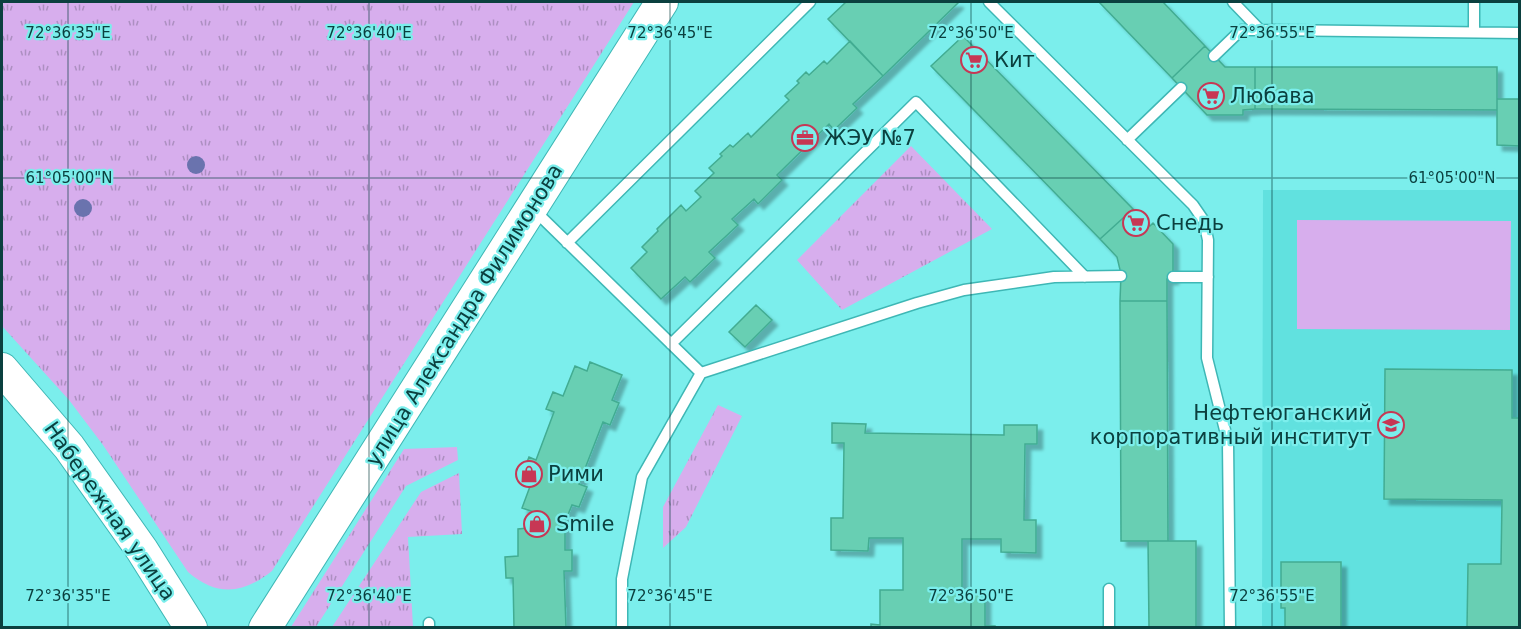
<svg xmlns="http://www.w3.org/2000/svg" width="1521" height="629" font-family="'DejaVu Sans',sans-serif">
<style>
.built{fill:#61e1df}
.grass{fill:url(#grass-tufts)}
.pitch{fill:#d7aeed}
.building{fill:#68cfb3;stroke:#42ac92;stroke-width:1.5;filter:url(#shadow)}
.lines{fill:none;stroke-linecap:round;stroke-linejoin:round}
.lane-casing{stroke:#3eb7b5;stroke-width:13}
.secondary-casing{stroke:#3eb7b5;stroke-width:34}
.lane{stroke:#fff;stroke-width:10}
.secondary{stroke:#fff;stroke-width:32}
.tree{fill:#6a73ae}
.ticks{fill:none;stroke:#0b403f;stroke-width:1.5;stroke-opacity:0.45}
.labels{text-anchor:middle;stroke-width:4.5;stroke-linejoin:round;paint-order:stroke}
.poi-label{font-size:21px;fill:#0b403f;stroke:#7beeec;text-anchor:start}
.street-label{font-size:21px;fill:#0b403f;stroke:#7beeec}
.ticks-label{font-size:15px;text-anchor:middle;fill:#0b403f;stroke:#7beeec;stroke-width:4.5;stroke-linejoin:round;paint-order:stroke}
</style>
<defs>
<pattern id="grass-tufts" width="24" height="20" patternUnits="userSpaceOnUse" patternTransform="scale(1.5)"><rect width="24" height="20" fill="#d7aeed"/><path d="M3 7l-1-3M5 7V3M7 7l1-3M15 17l-1-3M17 17v-4M19 17l1-3" fill="none" stroke="#ad8fc1"/></pattern>
<filter id="shadow"><feDropShadow dx="5.5" dy="5.5" stdDeviation="1.5" flood-color="#0004"/></filter>
</defs>
<rect width="100%" height="100%" fill="#7beeec"/>
<path class="built" d="M 1263,190 L 1519,190 L 1519,627 L 1262,628 Z"/>
<path class="grass" d="M 2,2 L 634,2 L 272,571 C 243,594 217,597 188,572 L 103,445 L 69,400 L 2,326 Z
M 911,146 L 992,229 L 842,310 L 797,260 Z
M 718,405 L 742,416 L 686,527 L 663,548 L 663,507 Z
M 457,447 L 458,460 L 406,486 L 316,627 L 291,627 L 404,449 Z
M 459,473 L 462,534 L 408,537 L 413,627 L 332,627 L 421,492 Z"/>
<path class="pitch" d="M 1297,220 L 1511,221 L 1510,330 L 1297,329 Z"/>
<path class="building" d="M 846,2 L 957,2 L 958,3 L 883,76 L 828,19 Z
M 1099,2 L 1163,2 L 1205,46 L 1172,78 Z
M 963,36 L 1133,209 L 1100,239 L 931,66 Z
M 850,41 L 883,76 L 853,104 L 857,108 L 834,130 L 829,124 L 777,175 L 782,180 L 758,204 L 754,199 L 732,219 L 738,225 L 709,252 L 715,258 L 690,282 L 685,277 L 661,299 L 631,268 L 647,252 L 642,247 L 658,231 L 657,229 L 681,205 L 686,211 L 701,197 L 695,191 L 714,173 L 709,168 L 722,156 L 720,154 L 730,145 L 733,147 L 748,133 L 751,137 L 789,100 L 785,96 L 799,83 L 797,81 L 806,72 L 809,75 L 824,61 L 827,64 Z
M 1205,46 L 1225,67 L 1255,67 L 1255,109 L 1243,110 L 1243,115 L 1207,115 L 1172,78 Z
M 1255,67 L 1497,67 L 1497,110 L 1255,109 Z
M 1497,99 L 1520,99 L 1520,146 L 1497,145 Z
M 1133,209 L 1150,226 L 1153,223 L 1173,244 L 1173,279 L 1167,279 L 1167,301 L 1120,301 L 1121,274 L 1117,257 L 1100,239 Z
M 1120,301 L 1167,301 L 1168,541 L 1121,541 Z
M 756,305 L 772,320 L 745,347 L 729,332 Z
M 590,362 L 622,375 L 612,400 L 619,403 L 610,425 L 603,422 L 579,484 L 587,487 L 579,507 L 572,505 L 565,522 L 565,550 L 572,550 L 572,571 L 564,571 L 566,628 L 514,628 L 513,578 L 506,578 L 505,557 L 518,556 L 518,529 L 528,528 L 534,512 L 522,508 L 532,481 L 521,477 L 529,457 L 536,460 L 554,412 L 546,409 L 553,392 L 563,396 L 575,366 L 587,371 Z
M 1385,369 L 1512,370 L 1512,418 L 1520,418 L 1520,628 L 1467,628 L 1468,564 L 1501,564 L 1502,500 L 1384,499 Z
M 832,423 L 866,424 L 865,433 L 1004,435 L 1004,425 L 1037,425 L 1037,444 L 1025,444 L 1024,520 L 1036,520 L 1036,553 L 1001,552 L 1001,539 L 962,539 L 962,591 L 985,591 L 985,626 L 995,626 L 995,628 L 871,628 L 871,624 L 880,625 L 880,590 L 903,590 L 903,538 L 869,538 L 868,551 L 831,550 L 831,518 L 843,518 L 844,443 L 832,443 Z
M 1148,541 L 1196,541 L 1196,628 L 1149,628 Z
M 1281,562 L 1341,562 L 1341,628 L 1285,628 L 1285,608 L 1281,608 Z"/>
<g class="lines">
<defs>
<path id="lane" d="M 989,2 L 1193,205 L 1204,221 L 1208,240 L 1207,358 L 1228,442 L 1230,628
M 1233,2 L 1260,30 L 1520,33
M 1474,2 L 1474,32
M 1214,56 L 1241,30 L 1260,30
M 1127,140 L 1181,88
M 533,209 L 701,373 L 642,477 L 622,579 L 622,628
M 567,243 L 810,2
M 1173,277 L 1208,277
M 671,344 L 916,102 L 1085,277
M 701,373 L 917,303 L 964,290 L 1054,277 L 1121,276
M 429,623 L 429,628
M 1109,628 L 1109,589"/>
<path id="secondary" d="M 2,369 L 69,447 L 142,550 L 191,628
M 265,628 C 399,420 529,210 662,2"/>
</defs>
<use href="#lane" class="lane-casing"/>
<use href="#secondary" class="secondary-casing"/>
<use href="#lane" class="lane"/>
<use href="#secondary" class="secondary"/>
</g>
<g class="tree">
<circle cx="196" cy="165" r="9"/>
<circle cx="83" cy="208" r="9"/>
</g>
<path class="ticks" d="M 68,2 L 68,628M 369,2 L 369,628M 670,2 L 670,628M 971,2 L 971,628M 1272,2 L 1272,628M 2,178 L 1520,178"/>
<defs>
<symbol id="supermarket-ring" viewBox="-11 -11 22 22"><circle r="9.5" fill="#7beeec" stroke="#c73754" stroke-width="1.5"/><path d="M-6-5.5h2.5l.6 2H6L4.5 2H-2.5L-4.4-4H-6ZM-1.5 3.2a1.3 1.3 0 1 0 .1 0ZM3 3.2a1.3 1.3 0 1 0 .1 0Z" fill="#c73754"/></symbol>
<symbol id="office-ring" viewBox="-11 -11 22 22"><circle r="9.5" fill="#7beeec" stroke="#c73754" stroke-width="1.5"/><path d="M-6-3h4V-5.5h4V-3h4V5H-6ZM-1-4.5V-3h2v-1.5ZM-6 0V1H6V0Z" fill="#c73754"/></symbol>
<symbol id="university-ring" viewBox="-11 -11 22 22"><circle r="9.5" fill="#7beeec" stroke="#c73754" stroke-width="1.5"/><path d="M0-5L7-2L0 1L-7-2ZM-4 1L0 2.5L4 1V4Q0 6-4 4Z" fill="#c73754"/></symbol>
<symbol id="shop-ring" viewBox="-11 -11 22 22"><circle r="9.5" fill="#7beeec" stroke="#c73754" stroke-width="1.5"/><path d="M-5-2.5h2.3a2.7 3.5 0 0 1 5.4 0H5L5.5 6h-11ZM-1.5-2.5h3a1.5 2.3 0 0 0-3 0Z" fill="#c73754"/></symbol>
</defs>
<g fill-rule="evenodd">
<use href="#supermarket-ring" x="959" y="45" width="30" height="30"/>
<use href="#supermarket-ring" x="1196" y="81" width="30" height="30"/>
<use href="#office-ring" x="790" y="123" width="30" height="30"/>
<use href="#supermarket-ring" x="1121" y="208" width="30" height="30"/>
<use href="#university-ring" x="1376" y="410" width="30" height="30"/>
<use href="#shop-ring" x="514" y="459" width="30" height="30"/>
<use href="#shop-ring" x="522" y="509" width="30" height="30"/>
</g>
<g class="labels">
<g class="poi-label">
<text x="994" y="67">Кит</text>
<text x="1230" y="103">Любава</text>
<text x="824" y="145">ЖЭУ №7</text>
<text x="1156" y="230">Снедь</text>
<text x="1372" y="420" text-anchor="end">Нефтеюганский<tspan x="1372" dy="24">корпоративный институт</tspan></text>
<text x="548" y="481">Рими</text>
<text x="556" y="531">Smile</text>
</g>
<g class="street-label">
<text transform="translate(464 315) rotate(-58)" y="7">улица Александра Филимонова</text>
<text transform="translate(110 511) rotate(55)" y="7">Набережная улица</text>
</g>
</g>
<g class="ticks-label">
<text x="68" y="38">72°36'35"E</text>
<text x="369" y="38">72°36'40"E</text>
<text x="670" y="38">72°36'45"E</text>
<text x="971" y="38">72°36'50"E</text>
<text x="1272" y="38">72°36'55"E</text>
<text x="69" y="183">61°05'00"N</text>
<text x="1452" y="183">61°05'00"N</text>
<text x="68" y="601">72°36'35"E</text>
<text x="369" y="601">72°36'40"E</text>
<text x="670" y="601">72°36'45"E</text>
<text x="971" y="601">72°36'50"E</text>
<text x="1272" y="601">72°36'55"E</text>
</g>
<rect width="1521" height="629" fill="none" stroke="#0b403f" stroke-width="6"/>
</svg>
